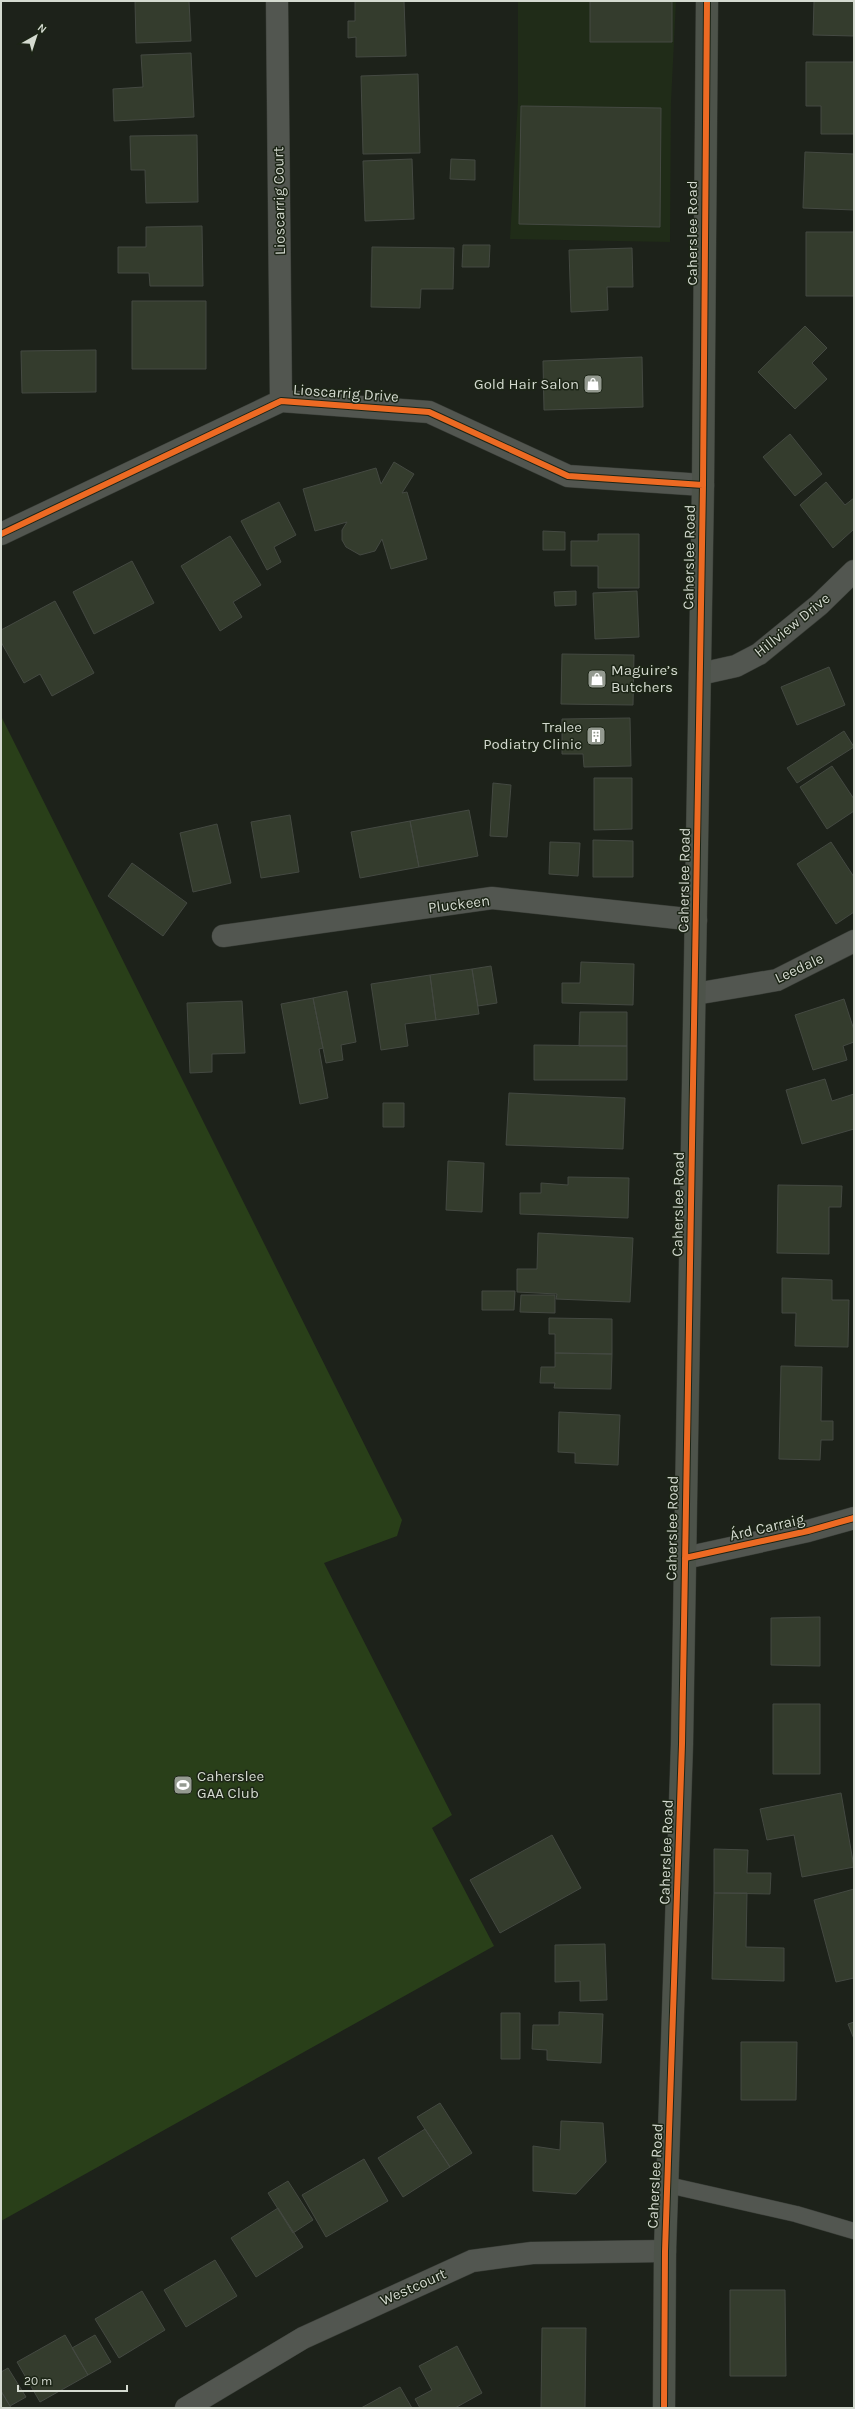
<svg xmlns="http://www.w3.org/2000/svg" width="855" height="2409" font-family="Karla,sans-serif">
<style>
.built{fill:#202c18}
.green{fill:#293f19}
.building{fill:#343c2d;stroke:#444942}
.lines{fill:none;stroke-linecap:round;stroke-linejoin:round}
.lane-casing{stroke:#383c36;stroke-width:17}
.street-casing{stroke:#383c36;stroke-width:23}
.secondary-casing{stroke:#383c36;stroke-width:23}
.lane{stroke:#525650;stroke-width:16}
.street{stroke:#525650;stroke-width:22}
.secondary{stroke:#4d534a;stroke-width:22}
.cycleway-casing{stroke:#1c2516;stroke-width:8}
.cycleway{stroke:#ed6a23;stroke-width:6}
.labels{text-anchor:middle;stroke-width:3;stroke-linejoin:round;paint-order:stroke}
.street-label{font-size:15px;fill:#d4dad0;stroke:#1c2516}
.poi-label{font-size:15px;fill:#d4dad0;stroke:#1c2516;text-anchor:end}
</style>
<rect width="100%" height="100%" fill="#1d221a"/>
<path class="built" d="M 518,1 L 676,1 L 671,102 L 670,242 L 510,239 L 518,100 Z"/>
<path class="green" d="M 1,716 L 402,1520 L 397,1536 L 324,1563 L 452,1815 L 432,1828 L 494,1946 L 1,2221 Z"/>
<path class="building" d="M 135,1 L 189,1 L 191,41 L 136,43 Z
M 355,1 L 404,1 L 406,56 L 356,57 L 356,37 L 348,38 L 348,21 L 355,21 Z
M 590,1 L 672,1 L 672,42 L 590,42 Z
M 814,1 L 854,1 L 854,36 L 813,35 Z
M 191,53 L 194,117 L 114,121 L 113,89 L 143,87 L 141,55 Z
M 806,62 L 854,62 L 854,134 L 821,134 L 821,106 L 806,106 Z
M 418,74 L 420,153 L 363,154 L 361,76 Z
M 521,106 L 661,108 L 660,227 L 519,224 Z
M 197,135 L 198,202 L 146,203 L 145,170 L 131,170 L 130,136 Z
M 805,152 L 854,154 L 854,210 L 803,208 Z
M 412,159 L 414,219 L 365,221 L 363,161 Z
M 451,159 L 475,160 L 475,180 L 450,179 Z
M 202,226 L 203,286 L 150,286 L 149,273 L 118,273 L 118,247 L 146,247 L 146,227 Z
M 806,232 L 854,232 L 854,296 L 806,296 Z
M 463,245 L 490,245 L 489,267 L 462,267 Z
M 372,247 L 454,248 L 453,289 L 421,289 L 420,308 L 371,307 Z
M 632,248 L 633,287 L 607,287 L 608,310 L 571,312 L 569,250 Z
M 132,301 L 206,301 L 206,369 L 132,369 Z
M 805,326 L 827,348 L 812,363 L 827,379 L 795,409 L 758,372 Z
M 96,350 L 96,392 L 22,393 L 21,351 Z
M 642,357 L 643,407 L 544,410 L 543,361 Z
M 790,434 L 822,474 L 795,496 L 763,457 Z
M 394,462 L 414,474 L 402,493 L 407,492 L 427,559 L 391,569 L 382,539 L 375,551 L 360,555 L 346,547 L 342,540 L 342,530 L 347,522 L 315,531 L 303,489 L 376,468 L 381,484 Z
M 826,482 L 845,505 L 854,498 L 854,529 L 833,548 L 800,505 Z
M 279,502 L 296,535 L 274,547 L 281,562 L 267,570 L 241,521 Z
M 543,531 L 565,532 L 565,550 L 543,550 Z
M 598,534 L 639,534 L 639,588 L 598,588 L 598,566 L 571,566 L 571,541 L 598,541 Z
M 230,536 L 261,585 L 233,602 L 242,617 L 220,631 L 181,566 Z
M 132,561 L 154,603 L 94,634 L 73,592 Z
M 576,591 L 576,605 L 555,606 L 554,592 Z
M 637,591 L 639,637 L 595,639 L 593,593 Z
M 55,601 L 94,673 L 52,696 L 40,674 L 24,683 L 1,642 L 1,630 Z
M 562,654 L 634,655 L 633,705 L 561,704 Z
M 829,667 L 845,705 L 797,725 L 781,687 Z
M 630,718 L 631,766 L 584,767 L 583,754 L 562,754 L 562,719 Z
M 844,731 L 854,747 L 797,783 L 787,768 Z
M 832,766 L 854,799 L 854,811 L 827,829 L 800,787 Z
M 594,778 L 632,778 L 632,829 L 594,830 Z
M 493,783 L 511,785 L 507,837 L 490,836 Z
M 469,810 L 478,856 L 419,867 L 410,821 Z
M 290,815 L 299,872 L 261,878 L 251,822 Z
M 410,821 L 419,867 L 360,878 L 351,832 Z
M 217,824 L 231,883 L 193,892 L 180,833 Z
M 593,840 L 633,841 L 633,877 L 593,877 Z
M 550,842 L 580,843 L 578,876 L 549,874 Z
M 831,842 L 854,877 L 854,912 L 836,924 L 797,864 Z
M 132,863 L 187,903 L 163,936 L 108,896 Z
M 581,962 L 634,964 L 633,1005 L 562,1003 L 562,983 L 580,983 Z
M 491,966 L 497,1003 L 478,1006 L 472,969 Z
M 472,969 L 479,1014 L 436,1020 L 430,975 Z
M 430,975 L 436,1020 L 405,1024 L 408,1046 L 381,1050 L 371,984 Z
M 347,991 L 356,1042 L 341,1045 L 343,1060 L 326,1063 L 313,998 Z
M 313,998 L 323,1048 L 319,1049 L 328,1098 L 300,1104 L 281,1004 Z
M 844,999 L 854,1030 L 854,1042 L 843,1046 L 847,1060 L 813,1070 L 795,1015 Z
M 242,1001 L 245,1053 L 212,1054 L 212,1072 L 190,1073 L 187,1003 Z
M 580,1012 L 627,1012 L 627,1046 L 579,1046 Z
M 534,1045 L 627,1046 L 627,1080 L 534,1080 Z
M 825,1079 L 832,1101 L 854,1094 L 854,1129 L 802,1144 L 786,1090 Z
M 509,1093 L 625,1098 L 623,1149 L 506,1145 Z
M 383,1103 L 404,1103 L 404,1127 L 383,1127 Z
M 448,1161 L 484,1163 L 482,1212 L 446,1210 Z
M 568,1177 L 629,1178 L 628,1218 L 520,1214 L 520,1193 L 541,1193 L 541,1183 L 568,1185 Z
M 778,1185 L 842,1186 L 841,1207 L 829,1207 L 829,1254 L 777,1253 Z
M 538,1233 L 633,1238 L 630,1302 L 556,1299 L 557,1294 L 517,1292 L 517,1269 L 537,1269 Z
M 782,1278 L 832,1280 L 832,1300 L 849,1300 L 848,1347 L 795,1346 L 796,1313 L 782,1313 Z
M 482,1291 L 515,1291 L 514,1310 L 482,1310 Z
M 521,1295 L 555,1295 L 555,1313 L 520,1312 Z
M 549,1318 L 612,1319 L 612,1354 L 555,1353 L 555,1334 L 549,1334 Z
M 555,1353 L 612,1354 L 611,1389 L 554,1388 L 555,1383 L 540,1383 L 541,1367 L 555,1367 Z
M 781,1366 L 822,1367 L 821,1421 L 833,1421 L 833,1440 L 821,1440 L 820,1460 L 779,1459 Z
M 559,1412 L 620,1415 L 618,1465 L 575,1463 L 575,1453 L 558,1452 Z
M 820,1617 L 820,1666 L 771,1665 L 771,1618 Z
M 773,1704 L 820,1704 L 820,1774 L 773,1774 Z
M 841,1793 L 854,1867 L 802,1877 L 794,1835 L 767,1840 L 760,1809 Z
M 552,1835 L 581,1888 L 500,1933 L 470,1880 Z
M 714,1849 L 748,1850 L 747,1873 L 771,1873 L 770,1894 L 714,1893 Z
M 854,1889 L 854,1978 L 836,1982 L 814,1900 Z
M 714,1893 L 747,1893 L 746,1947 L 784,1948 L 784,1981 L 712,1979 Z
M 605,1944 L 607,2000 L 580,2001 L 580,1981 L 555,1982 L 555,1945 Z
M 559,2012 L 603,2014 L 601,2063 L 547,2060 L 547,2050 L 532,2049 L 533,2025 L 559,2025 Z
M 501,2013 L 520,2013 L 520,2059 L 501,2059 Z
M 854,2022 L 854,2039 L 848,2024 Z
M 741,2042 L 797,2042 L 796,2100 L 741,2100 Z
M 440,2103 L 472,2153 L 450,2167 L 417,2117 Z
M 561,2121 L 603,2123 L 606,2162 L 576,2194 L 533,2191 L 533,2146 L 560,2150 Z
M 425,2129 L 450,2167 L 403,2197 L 378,2158 Z
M 364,2159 L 388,2201 L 326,2237 L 302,2195 Z
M 288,2181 L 313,2220 L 293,2233 L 268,2193 Z
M 278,2208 L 303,2247 L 256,2277 L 231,2238 Z
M 215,2260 L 237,2296 L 186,2327 L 164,2290 Z
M 730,2290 L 785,2290 L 786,2376 L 730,2376 Z
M 142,2291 L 165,2330 L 119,2358 L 95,2319 Z
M 542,2328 L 586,2328 L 585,2408 L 541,2408 Z
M 65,2335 L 88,2375 L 40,2402 L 17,2362 Z
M 95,2335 L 111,2362 L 88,2375 L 72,2348 Z
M 457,2346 L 482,2393 L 455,2408 L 420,2408 L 415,2399 L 432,2390 L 419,2366 Z
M 8,2368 L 26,2397 L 10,2406 L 1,2391 L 1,2372 Z
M 400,2387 L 412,2408 L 361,2408 Z
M 1,2391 L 10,2406 L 11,2408 L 1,2408 Z"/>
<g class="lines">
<defs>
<path id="lane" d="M 668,2185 L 796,2214 L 854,2231"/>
<path id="street" d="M 277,1 L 281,401
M 1,534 L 281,401 L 429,412 L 568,476 L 703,485
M 700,674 L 736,666 L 759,654 L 819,605 L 854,571
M 223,936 L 492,898 L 696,920
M 695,994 L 777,980 L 854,941
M 685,1558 L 808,1531 L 854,1518
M 186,2408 L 303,2338 L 472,2261 L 532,2253 L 665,2251"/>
<path id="secondary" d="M 664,2408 L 665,2251 L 682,1744 L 703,485 L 707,1"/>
</defs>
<use href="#lane" class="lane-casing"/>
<use href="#street" class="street-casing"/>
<use href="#secondary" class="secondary-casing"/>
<use href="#lane" class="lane"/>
<use href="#street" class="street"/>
<use href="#secondary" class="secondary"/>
<defs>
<path id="cycleway" d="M 1,534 L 281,401 L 429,412 L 568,476 L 703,485
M 685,1558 L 808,1531 L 854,1518
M 664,2408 L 665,2251 L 682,1744 L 703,485 L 707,1"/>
</defs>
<use href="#cycleway" class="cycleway-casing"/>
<use href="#cycleway" class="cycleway"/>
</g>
<defs>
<symbol id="shop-square" viewBox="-11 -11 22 22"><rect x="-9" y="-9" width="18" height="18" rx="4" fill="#949a90" stroke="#1c2516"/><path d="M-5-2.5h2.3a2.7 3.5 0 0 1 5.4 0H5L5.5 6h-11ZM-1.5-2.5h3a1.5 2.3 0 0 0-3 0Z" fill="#fff"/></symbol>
<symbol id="building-square" viewBox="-11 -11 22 22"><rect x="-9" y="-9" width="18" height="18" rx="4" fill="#949a90" stroke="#1c2516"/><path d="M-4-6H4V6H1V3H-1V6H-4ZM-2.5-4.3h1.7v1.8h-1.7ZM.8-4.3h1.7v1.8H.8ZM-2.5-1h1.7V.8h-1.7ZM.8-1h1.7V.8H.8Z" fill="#fff"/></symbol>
<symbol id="stadium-square" viewBox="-11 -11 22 22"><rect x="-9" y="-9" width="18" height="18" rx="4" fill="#949a90" stroke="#1c2516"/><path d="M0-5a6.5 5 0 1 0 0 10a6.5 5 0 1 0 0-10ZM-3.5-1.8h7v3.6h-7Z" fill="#fff"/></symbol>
</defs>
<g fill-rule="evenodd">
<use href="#shop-square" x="582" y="373" width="22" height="22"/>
<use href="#shop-square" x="586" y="668" width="22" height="22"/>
<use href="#building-square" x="585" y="725" width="22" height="22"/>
<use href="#stadium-square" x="172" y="1774" width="22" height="22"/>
</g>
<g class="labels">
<g class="street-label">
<text transform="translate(279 201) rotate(-91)" y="5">Lioscarrig Court</text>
<text transform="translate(692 233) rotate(-90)" y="5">Caherslee Road</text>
<text transform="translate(346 393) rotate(4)" y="5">Lioscarrig Drive</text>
<text transform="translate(689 557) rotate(-89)" y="5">Caherslee Road</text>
<text transform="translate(792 625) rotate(-39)" y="5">Hillview Drive</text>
<text transform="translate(684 880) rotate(-89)" y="5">Caherslee Road</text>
<text transform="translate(459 904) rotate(-7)" y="5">Pluckeen</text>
<text transform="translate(799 968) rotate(-25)" y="5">Leedale</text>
<text transform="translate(678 1204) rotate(-89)" y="5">Caherslee Road</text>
<text transform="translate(767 1527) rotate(-13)" y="5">Árd Carraig</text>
<text transform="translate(672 1528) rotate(-89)" y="5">Caherslee Road</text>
<text transform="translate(666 1852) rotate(-88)" y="5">Caherslee Road</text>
<text transform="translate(655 2176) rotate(-87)" y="5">Caherslee Road</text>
<text transform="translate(413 2287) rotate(-24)" y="5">Westcourt</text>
</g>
<g class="poi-label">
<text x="579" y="389">Gold Hair Salon</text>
<text x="611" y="675" text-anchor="start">Maguire’s<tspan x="611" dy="17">Butchers</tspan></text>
<text x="582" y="732">Tralee<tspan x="582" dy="17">Podiatry Clinic</tspan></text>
<text x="197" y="1781" text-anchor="start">Caherslee<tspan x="197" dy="17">GAA Club</tspan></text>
</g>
</g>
<rect width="855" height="2409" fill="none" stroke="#d4dad0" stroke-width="4"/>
<g transform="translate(36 36) rotate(39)" stroke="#1c2516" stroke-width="3" paint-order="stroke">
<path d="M0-3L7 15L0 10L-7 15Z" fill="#d4dad0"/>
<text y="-6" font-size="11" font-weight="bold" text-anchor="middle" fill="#d4dad0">N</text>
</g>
<path d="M18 2385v6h109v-6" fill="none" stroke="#d4dad0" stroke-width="2"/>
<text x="24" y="2385" font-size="12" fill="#d4dad0" stroke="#1c2516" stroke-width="3" paint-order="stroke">20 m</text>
</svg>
